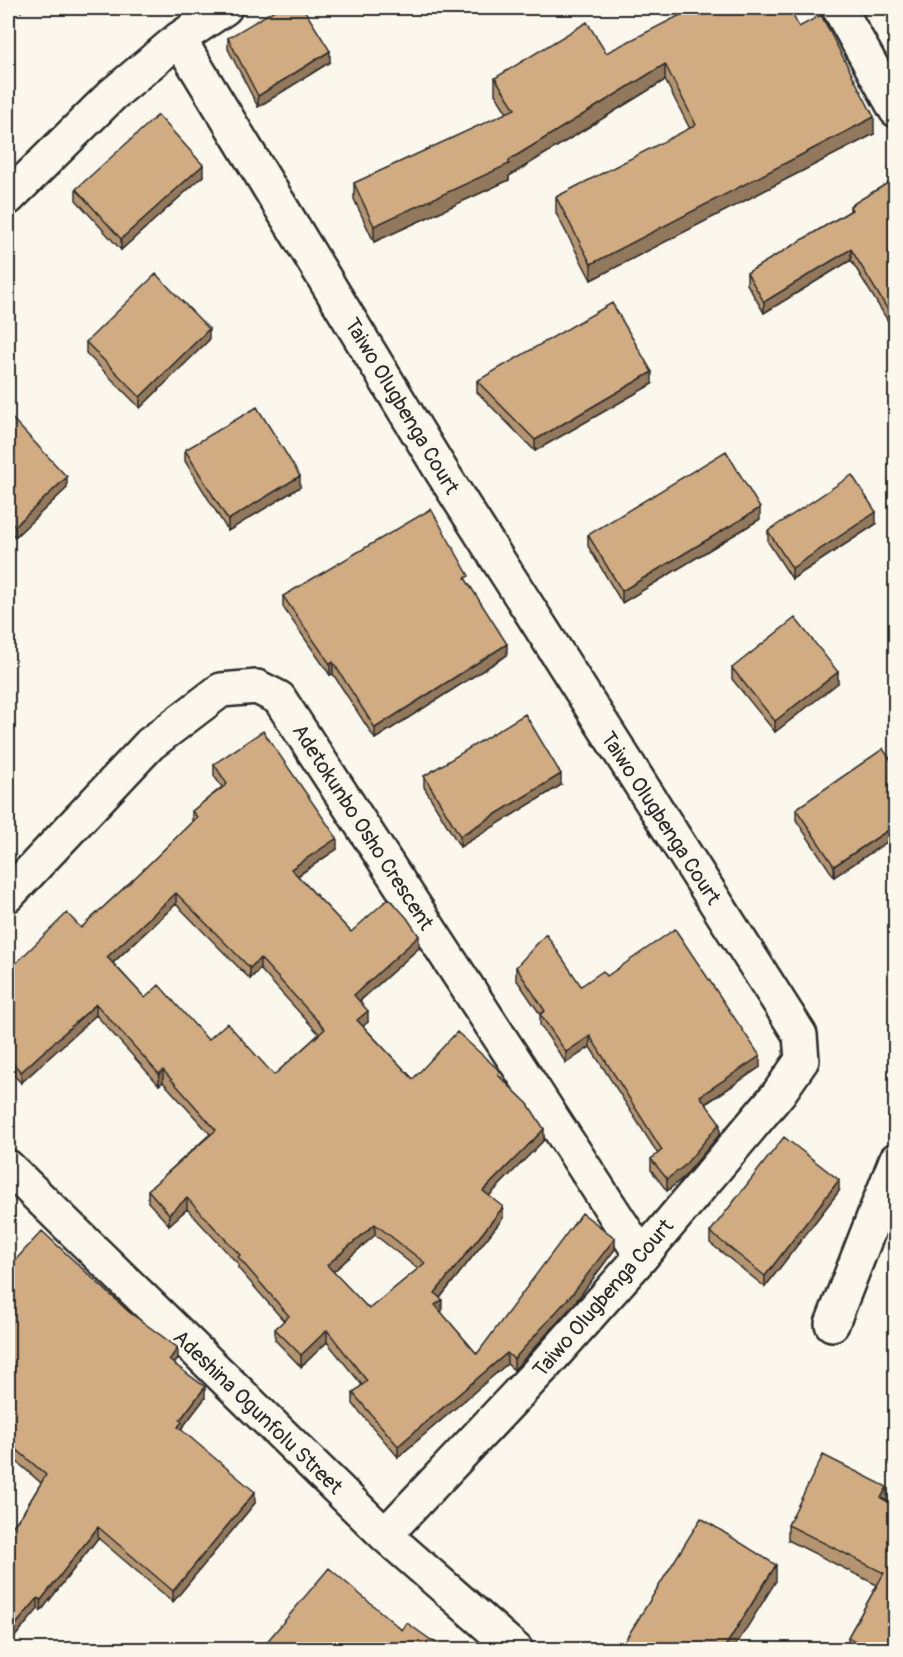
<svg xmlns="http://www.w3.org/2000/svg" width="903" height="1657" font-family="Pangolin,sans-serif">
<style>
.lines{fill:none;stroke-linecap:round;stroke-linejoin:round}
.minor-casing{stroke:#2b2b2b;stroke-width:38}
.minor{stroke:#fbf7ec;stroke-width:33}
.wall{fill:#b49471;stroke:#2b2b2b;stroke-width:1.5;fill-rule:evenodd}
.shaded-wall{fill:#92785c;stroke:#2b2b2b;stroke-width:1.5}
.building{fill:#d1ac83;stroke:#2b2b2b;stroke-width:1.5;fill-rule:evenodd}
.labels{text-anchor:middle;stroke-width:5;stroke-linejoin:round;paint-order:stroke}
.street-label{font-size:21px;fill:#2b2b2b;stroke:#fbf7ec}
</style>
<rect width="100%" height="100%" fill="#fbf7ec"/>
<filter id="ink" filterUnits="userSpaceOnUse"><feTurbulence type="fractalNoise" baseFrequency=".0167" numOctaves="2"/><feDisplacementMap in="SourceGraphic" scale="12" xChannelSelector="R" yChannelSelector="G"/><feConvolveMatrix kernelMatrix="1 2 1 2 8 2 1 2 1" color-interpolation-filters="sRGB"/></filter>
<g filter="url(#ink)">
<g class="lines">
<defs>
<path id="minor" d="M 839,8 L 896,110
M 179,39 L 442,472 L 800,1035 L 802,1060 L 779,1093 L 642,1256 L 543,1367 L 385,1535
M 8,198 L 112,95 L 179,39 L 225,8
M 8,895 L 150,744 L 221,690 L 257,687 L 279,698 L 642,1256
M 8,1167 L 385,1535 L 516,1650
M 832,1324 L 896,1160"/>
</defs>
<use href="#minor" class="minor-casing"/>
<use href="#minor" class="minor"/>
</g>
<path class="wall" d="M 799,27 L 874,134 L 591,280 L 556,213 L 556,197 L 690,129 L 665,80 L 509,176 L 509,180 L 374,242 L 354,199 L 354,183 L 507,113 L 495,94 L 495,78 L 606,53 Z
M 228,38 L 330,62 L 258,107 L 228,49 Z
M 203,176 L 121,250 L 76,200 L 76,189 Z
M 896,178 L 896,323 L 891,326 L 851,260 L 764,313 L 747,284 L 747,273 L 850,211 L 850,206 Z
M 209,340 L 140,408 L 86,353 L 86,342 Z
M 477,381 L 652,384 L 535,451 L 477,392 Z
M 8,414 L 67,488 L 15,537 L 8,529 Z
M 185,450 L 300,487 L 228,531 L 185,461 Z
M 760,519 L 622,603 L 588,546 L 588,535 Z
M 876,524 L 792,579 L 768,542 L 768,531 Z
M 469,584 L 507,655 L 375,739 L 333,674 L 330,675 L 283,607 L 283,596 Z
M 732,668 L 838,683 L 775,732 L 732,679 Z
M 883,749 L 834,877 L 796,820 L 796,809 Z
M 214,764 L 337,849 L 298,876 L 351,932 L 419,948 L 360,1001 L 368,1022 L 363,1026 L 413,1079 L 501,1077 L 544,1140 L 489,1196 L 503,1218 L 440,1298 L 441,1312 L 477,1354 L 615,1249 L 574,1304 L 514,1370 L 507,1364 L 398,1457 L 353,1404 L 353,1393 L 362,1385 L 327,1342 L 301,1367 L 275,1340 L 275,1329 L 284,1321 L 238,1268 L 238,1264 L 187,1209 L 169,1225 L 148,1202 L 148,1190 L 210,1134 L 163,1082 L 159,1085 L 96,1015 L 21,1083 L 8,1069 L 8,971 L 81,928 L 139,874 L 192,822 L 192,811 L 222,787 L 214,776 ZM 176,904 L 250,979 L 260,969 L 319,1034 L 274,1075 L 208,1040 L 145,998 L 113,963 ZM 375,1235 L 418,1269 L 369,1309 L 333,1272 Z
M 424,776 L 561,785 L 460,847 L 424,787 Z
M 516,967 L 581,986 L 607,976 L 760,1067 L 706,1104 L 720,1134 L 684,1177 L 667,1191 L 651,1170 L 651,1159 L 658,1154 L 590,1047 L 566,1063 L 540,1025 L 540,1014 L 516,979 Z
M 839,1191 L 765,1287 L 710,1243 L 710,1232 Z
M 8,1268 L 178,1359 L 174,1364 L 205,1398 L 182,1428 L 182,1431 L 255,1503 L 173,1602 L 98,1538 L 41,1611 L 38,1609 L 8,1645 L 8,1532 L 23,1513 L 41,1483 L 8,1454 Z
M 887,1501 L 896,1650 L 848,1650 L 848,1637 L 877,1585 L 788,1540 L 788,1525 Z"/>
<path class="shaded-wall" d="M 21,8 L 26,8 L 21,12 Z
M 330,51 L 330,62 L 258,107 L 258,96 Z
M 665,64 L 665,80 L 509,176 L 509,180 L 374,242 L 374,226 L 509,160 Z
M 874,117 L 874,134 L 591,280 L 591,264 Z
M 203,165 L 203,176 L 121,250 L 121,239 Z
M 851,249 L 851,260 L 764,313 L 764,302 Z
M 896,312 L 896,323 L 891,326 L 891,315 Z
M 209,329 L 209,340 L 140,408 L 140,397 Z
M 652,372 L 652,384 L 535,451 L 535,440 Z
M 300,476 L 300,487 L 228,531 L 228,520 Z
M 67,477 L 67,488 L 15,537 L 15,526 Z
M 760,508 L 760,519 L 622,603 L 622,591 Z
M 876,512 L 876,524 L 792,579 L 792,568 Z
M 507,644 L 507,655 L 375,739 L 375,728 Z
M 333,662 L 333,674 L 330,675 L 330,664 Z
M 838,672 L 838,683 L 775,732 L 775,721 Z
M 561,774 L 561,785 L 460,847 L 460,836 Z
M 896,825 L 896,836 L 834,877 L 834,866 Z
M 337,838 L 337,849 L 291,880 L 291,869 Z
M 176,893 L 176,904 L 107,968 L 107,957 Z
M 419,936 L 419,948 L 354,1006 L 354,995 Z
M 260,958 L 260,969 L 250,979 L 250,968 Z
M 96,1004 L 96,1015 L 21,1083 L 21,1072 Z
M 368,1011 L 368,1022 L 357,1031 L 357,1020 Z
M 590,1036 L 590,1047 L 566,1063 L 566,1052 Z
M 760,1056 L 760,1067 L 700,1107 L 700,1096 Z
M 163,1070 L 163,1082 L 159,1085 L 159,1074 Z
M 720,1123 L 720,1134 L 684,1177 L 667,1191 L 667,1179 Z
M 544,1129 L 544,1140 L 483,1202 L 483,1191 Z
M 839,1180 L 839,1191 L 765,1287 L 765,1276 Z
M 187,1198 L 187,1209 L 169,1225 L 169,1214 Z
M 503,1207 L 503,1218 L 435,1304 L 435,1293 Z
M 375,1224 L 375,1235 L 327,1277 L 327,1265 Z
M 615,1238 L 615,1249 L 574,1304 L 514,1370 L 514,1359 Z
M 442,1300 L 442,1311 L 435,1316 L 435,1305 Z
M 327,1330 L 327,1342 L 301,1367 L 301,1355 Z
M 178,1348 L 178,1359 L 169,1371 L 169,1360 Z
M 507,1353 L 507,1364 L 398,1457 L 398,1446 Z
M 205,1387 L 205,1398 L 182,1428 L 182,1433 L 178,1427 L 180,1420 Z
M 887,1487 L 887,1502 L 881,1498 Z
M 255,1492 L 255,1503 L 173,1602 L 173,1591 Z
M 98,1527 L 98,1538 L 41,1611 L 41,1600 Z
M 776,1565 L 776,1581 L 733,1650 L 723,1650 Z
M 38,1598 L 38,1609 L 8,1645 L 8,1634 Z"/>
<path class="building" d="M 278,8 L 303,8 L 330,51 L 258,96 L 228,38 Z
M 694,8 L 789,8 L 799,27 L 821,15 L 874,117 L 591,264 L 556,197 L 696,125 L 665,64 L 509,160 L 509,164 L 374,226 L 354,183 L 515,109 L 495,78 L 587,22 L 606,53 Z
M 158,115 L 203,165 L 121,239 L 76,189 Z
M 896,178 L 896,312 L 891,315 L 851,249 L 764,302 L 747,273 L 852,210 L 850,206 Z
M 156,274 L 209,329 L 140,397 L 86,342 Z
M 612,303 L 652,372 L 535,440 L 477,381 Z
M 257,407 L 300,476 L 228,520 L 185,450 Z
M 8,414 L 67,477 L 15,526 L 8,518 Z
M 726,451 L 760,508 L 622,591 L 588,535 Z
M 852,475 L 876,512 L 792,568 L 768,531 Z
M 431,509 L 469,576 L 465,578 L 507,644 L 375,728 L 333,662 L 330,664 L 283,596 Z
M 795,618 L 838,672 L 775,721 L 732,668 Z
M 525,714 L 561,774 L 460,836 L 424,776 Z
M 263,731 L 337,838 L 291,869 L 351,932 L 389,898 L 407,918 L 419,936 L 354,995 L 368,1011 L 357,1020 L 413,1079 L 457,1032 L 501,1072 L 498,1075 L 528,1104 L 544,1129 L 483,1191 L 503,1207 L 435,1293 L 442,1300 L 435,1305 L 477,1354 L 582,1213 L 615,1238 L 574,1292 L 514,1359 L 507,1353 L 398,1446 L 353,1393 L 367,1381 L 327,1330 L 301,1355 L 275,1329 L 289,1316 L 238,1257 L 240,1255 L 187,1198 L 169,1214 L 148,1190 L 216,1130 L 163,1070 L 159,1074 L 96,1004 L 21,1072 L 8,1058 L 8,971 L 67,913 L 81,928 L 139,874 L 197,817 L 192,811 L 227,784 L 214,764 ZM 176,893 L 250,968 L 260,958 L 325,1029 L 274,1075 L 227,1023 L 208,1040 L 159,985 L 145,998 L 107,957 ZM 375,1224 L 425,1263 L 369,1309 L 327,1265 Z
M 883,749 L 896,767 L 896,825 L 834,866 L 796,809 Z
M 675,929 L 760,1056 L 700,1096 L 720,1123 L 684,1166 L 667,1179 L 651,1159 L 662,1150 L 590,1036 L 566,1052 L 540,1014 L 545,1011 L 516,967 L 546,934 L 581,986 L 603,971 L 607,976 Z
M 784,1137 L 839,1180 L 765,1276 L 710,1232 Z
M 42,1231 L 129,1312 L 178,1348 L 169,1360 L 205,1387 L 180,1420 L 182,1422 L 178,1427 L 255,1492 L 173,1591 L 98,1527 L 41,1600 L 38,1598 L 8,1634 L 8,1532 L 23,1513 L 46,1475 L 8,1442 L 8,1268 Z
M 823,1455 L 887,1487 L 881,1498 L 896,1506 L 896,1650 L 871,1650 L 848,1637 L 884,1573 L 788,1525 Z
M 701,1518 L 776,1565 L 723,1650 L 624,1650 L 621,1647 Z
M 329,1568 L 402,1630 L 407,1623 L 445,1650 L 260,1650 Z"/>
</g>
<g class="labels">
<g class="street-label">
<text transform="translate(402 406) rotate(59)" y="7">Taiwo Olugbenga Court</text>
<text transform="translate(661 818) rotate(57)" y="7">Taiwo Olugbenga Court</text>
<text transform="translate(363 827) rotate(57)" y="7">Adetokunbo Osho Crescent</text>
<text transform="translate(603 1298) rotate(-49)" y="7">Taiwo Olugbenga Court</text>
<text transform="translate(258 1412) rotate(44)" y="7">Adeshina Ogunfolu Street</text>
</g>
</g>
<rect width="903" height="1657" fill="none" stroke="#fbf7ec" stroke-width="30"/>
<rect x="15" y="15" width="873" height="1627" fill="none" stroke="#2b2b2b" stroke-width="2" filter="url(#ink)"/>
</svg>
